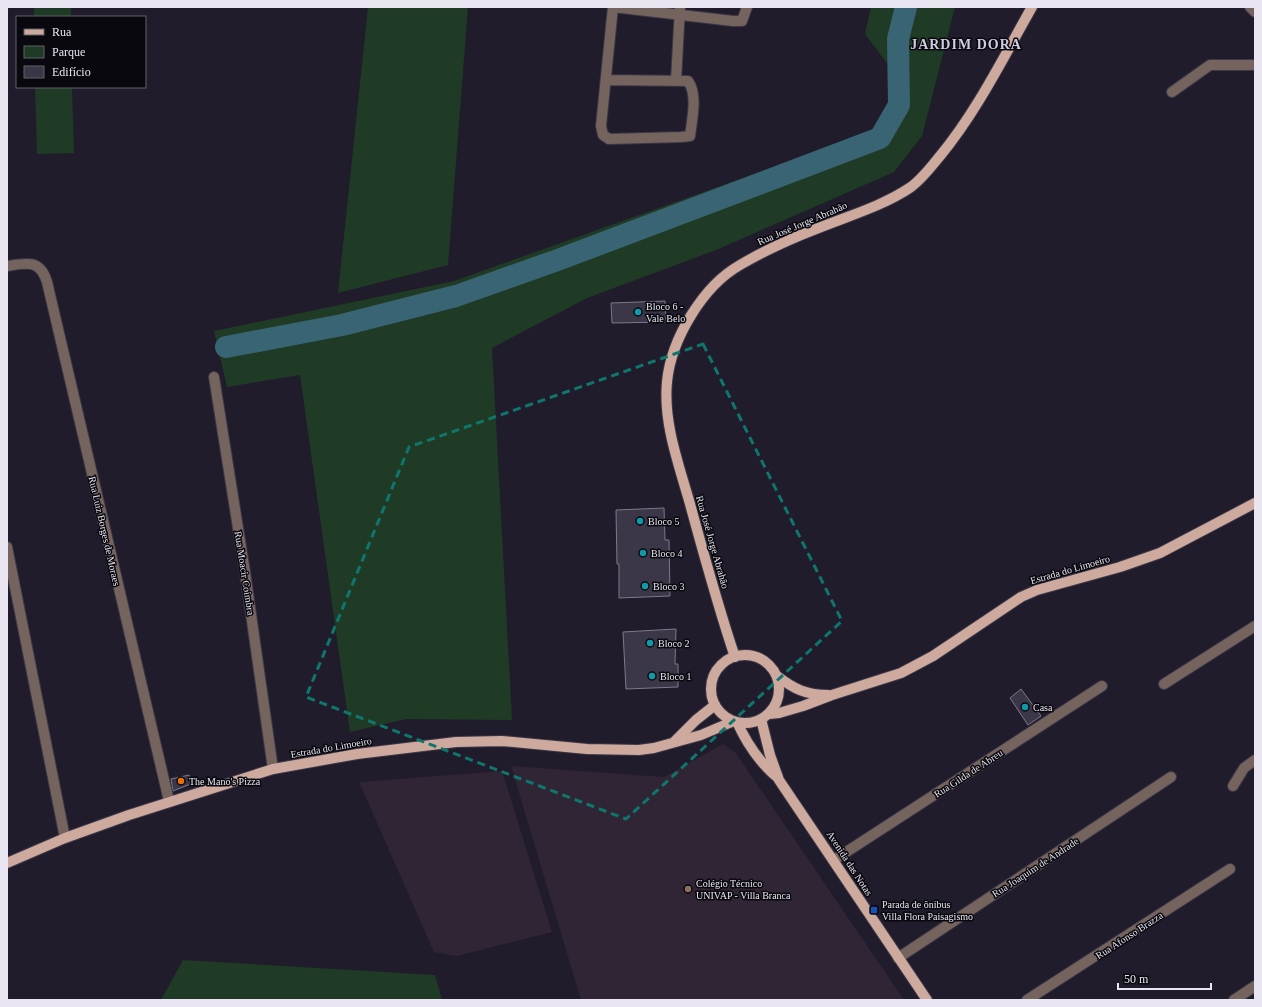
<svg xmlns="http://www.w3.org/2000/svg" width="1262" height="1007" font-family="'Times New Roman',serif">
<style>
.education{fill:#302534}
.green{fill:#1f3b25}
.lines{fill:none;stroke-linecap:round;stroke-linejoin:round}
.river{stroke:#396473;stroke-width:22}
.building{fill:#3b3748;stroke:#7d788c}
.minor-casing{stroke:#3c3848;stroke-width:12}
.major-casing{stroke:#3c3848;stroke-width:12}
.minor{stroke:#75645e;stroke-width:10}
.major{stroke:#cdaa9d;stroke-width:10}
.marked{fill:none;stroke:#0f766e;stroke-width:3;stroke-dasharray:8 5;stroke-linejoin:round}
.culture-dot{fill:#0f9aa8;stroke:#09080e;stroke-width:1.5}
.food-dot{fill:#e8710a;stroke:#09080e;stroke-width:1.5}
.education-dot{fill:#8d6e63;stroke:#09080e;stroke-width:1.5}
.transit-dot{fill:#1a4fb4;stroke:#09080e;stroke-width:1.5}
.labels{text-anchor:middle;stroke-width:3;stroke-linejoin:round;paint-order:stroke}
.street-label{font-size:10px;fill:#e9e6f1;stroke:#09080e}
.poi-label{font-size:10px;fill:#e9e6f1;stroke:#09080e;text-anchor:start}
.district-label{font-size:14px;font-weight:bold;letter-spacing:1px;fill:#d0cbe1;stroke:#09080e}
</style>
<rect width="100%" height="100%" fill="#201c2c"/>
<path class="education" d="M 723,744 L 735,752 L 904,1000 L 581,1000 L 511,766 L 664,777 Z
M 502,771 L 552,932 L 457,956 L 434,952 L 359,782 Z"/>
<path class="green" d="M 34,7 L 71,7 L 71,17 L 34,17 Z
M 368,7 L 468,7 L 448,265 L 338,293 Z
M 871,7 L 955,7 L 922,136 L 894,172 L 716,250 L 587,298 L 492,348 L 512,720 L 406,719 L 350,732 L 300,375 L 227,387 L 214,331 L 454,281 L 889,126 L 906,115 L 905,87 L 865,34 Z
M 35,87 L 72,87 L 74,153 L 37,154 Z
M 183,960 L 435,975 L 442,1000 L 161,1000 Z"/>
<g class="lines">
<path class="river" d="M 226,347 L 342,325 L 456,296 L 555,261 L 880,138 L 899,105 L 898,39 L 906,7"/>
</g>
<path class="building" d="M 665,301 L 666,322 L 612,323 L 611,303 Z
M 664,508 L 665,540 L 669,540 L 670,596 L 619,598 L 619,564 L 617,564 L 616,510 Z
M 676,629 L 675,664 L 678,664 L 678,687 L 626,689 L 623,632 Z
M 1021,689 L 1041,716 L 1028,725 L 1010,698 Z
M 189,775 L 193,783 L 173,791 L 171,779 Z"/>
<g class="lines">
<defs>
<path id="minor" d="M 613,7 L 733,21 L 742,21 L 747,7
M 1250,7 L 1255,12
M 606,80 L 688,81 C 698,95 692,119 690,136 L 681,137 L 609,139 L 603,135 L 601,126 L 613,7
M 676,81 L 680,7
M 1172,92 L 1210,65 L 1255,65
M 7,266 C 27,263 40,259 47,282 L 169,801
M 214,377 L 245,572 L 273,769
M 7,547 L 65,838
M 1164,684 L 1255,626
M 1233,786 L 1244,768 L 1255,760
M 834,860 L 1102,686
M 898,958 L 1171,777
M 1027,1000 L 1230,869
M 1234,1000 L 1255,986"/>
<path id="major" d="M711 689a34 34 0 1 1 68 0a34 34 0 1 1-68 0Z
M 735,657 C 718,607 704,555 690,504 C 679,465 663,423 667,382 C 671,339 703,286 740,265 C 764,251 790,239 816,229 C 848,216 883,206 911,187 C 922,179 931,167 940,156 C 977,111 1003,58 1032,7
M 777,676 C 794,689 806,695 828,695
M 769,714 L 779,713 L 803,706 L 832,695 L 901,673 L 933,656 L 1021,597 L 1037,590 L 1120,567 L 1160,553 L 1255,503
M 761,719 L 770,755 L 779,780 L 927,1000
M 737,722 C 747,744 760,763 778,778
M 674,742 L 696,720 L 715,705
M 7,863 L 65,838 L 129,815 L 273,769 L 357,754 L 456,742 L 502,741 L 587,749 L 639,750 L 654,748 L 701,735 L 734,721"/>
</defs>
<use href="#minor" class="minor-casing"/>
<use href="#major" class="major-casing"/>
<use href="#minor" class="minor"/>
<use href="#major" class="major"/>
</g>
<path class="marked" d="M 703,344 L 842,621 L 626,819 L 306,697 L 409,447 Z"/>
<g class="culture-dot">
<circle cx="638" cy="312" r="4"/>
<circle cx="640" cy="521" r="4"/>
<circle cx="643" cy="553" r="4"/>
<circle cx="645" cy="586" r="4"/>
<circle cx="650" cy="643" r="4"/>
<circle cx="652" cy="676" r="4"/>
<circle cx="1025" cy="707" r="4"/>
</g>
<circle class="food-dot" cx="181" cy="781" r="4"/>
<circle class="education-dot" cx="688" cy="889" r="4"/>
<rect class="transit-dot" x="870" y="906" width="8" height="8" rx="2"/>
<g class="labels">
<g class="street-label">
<text transform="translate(802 223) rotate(-23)" y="4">Rua José Jorge Abrahão</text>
<text transform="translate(105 531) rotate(77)" y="4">Rua Luiz Borges de Moraes</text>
<text transform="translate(713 542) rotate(74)" y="4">Rua José Jorge Abrahão</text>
<text transform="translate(1070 569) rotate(-16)" y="4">Estrada do Limoeiro</text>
<text transform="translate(245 573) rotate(81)" y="4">Rua Moacir Coimbra</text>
<text transform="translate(331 747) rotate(-10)" y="4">Estrada do Limoeiro</text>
<text transform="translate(968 773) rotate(-33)" y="4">Rua Gilda de Abreu</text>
<text transform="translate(850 863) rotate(57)" y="4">Avenida das Notas</text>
<text transform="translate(1035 867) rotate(-33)" y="4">Rua Joaquim de Andrade</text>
<text transform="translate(1129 935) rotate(-33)" y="4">Rua Afonso Brazza</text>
</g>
<g class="poi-label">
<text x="646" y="310">Bloco 6 -<tspan x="646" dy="12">Vale Belo</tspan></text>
<text x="648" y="525">Bloco 5</text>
<text x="651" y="557">Bloco 4</text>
<text x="653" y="590">Bloco 3</text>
<text x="658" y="647">Bloco 2</text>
<text x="660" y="680">Bloco 1</text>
<text x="1033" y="711">Casa</text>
<text x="189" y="785">The Mano's Pizza</text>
<text x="696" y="887">Colégio Técnico<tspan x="696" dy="12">UNIVAP - Villa Branca</tspan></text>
<text x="882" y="908">Parada de ônibus<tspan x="882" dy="12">Villa Flora Paisagismo</tspan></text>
</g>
<g class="district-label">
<text x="966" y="49">JARDIM DORA</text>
</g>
</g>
<rect width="1262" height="1007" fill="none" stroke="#e9e6f1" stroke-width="16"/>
<rect x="16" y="16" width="130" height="72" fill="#09080e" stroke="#636169"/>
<rect x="24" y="29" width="20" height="6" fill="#cdaa9d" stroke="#636169"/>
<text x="52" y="36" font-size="12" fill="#e9e6f1">Rua</text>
<rect x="24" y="46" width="20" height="12" fill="#1f3b25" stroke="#636169"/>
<text x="52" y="56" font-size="12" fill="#e9e6f1">Parque</text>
<rect x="24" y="66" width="20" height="12" fill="#3b3748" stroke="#636169"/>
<text x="52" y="76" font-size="12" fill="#e9e6f1">Edifício</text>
<path d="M1118 983v6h93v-6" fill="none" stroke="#e9e6f1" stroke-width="2"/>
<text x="1124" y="983" font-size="12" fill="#e9e6f1" stroke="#09080e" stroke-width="3" paint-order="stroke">50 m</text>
</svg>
